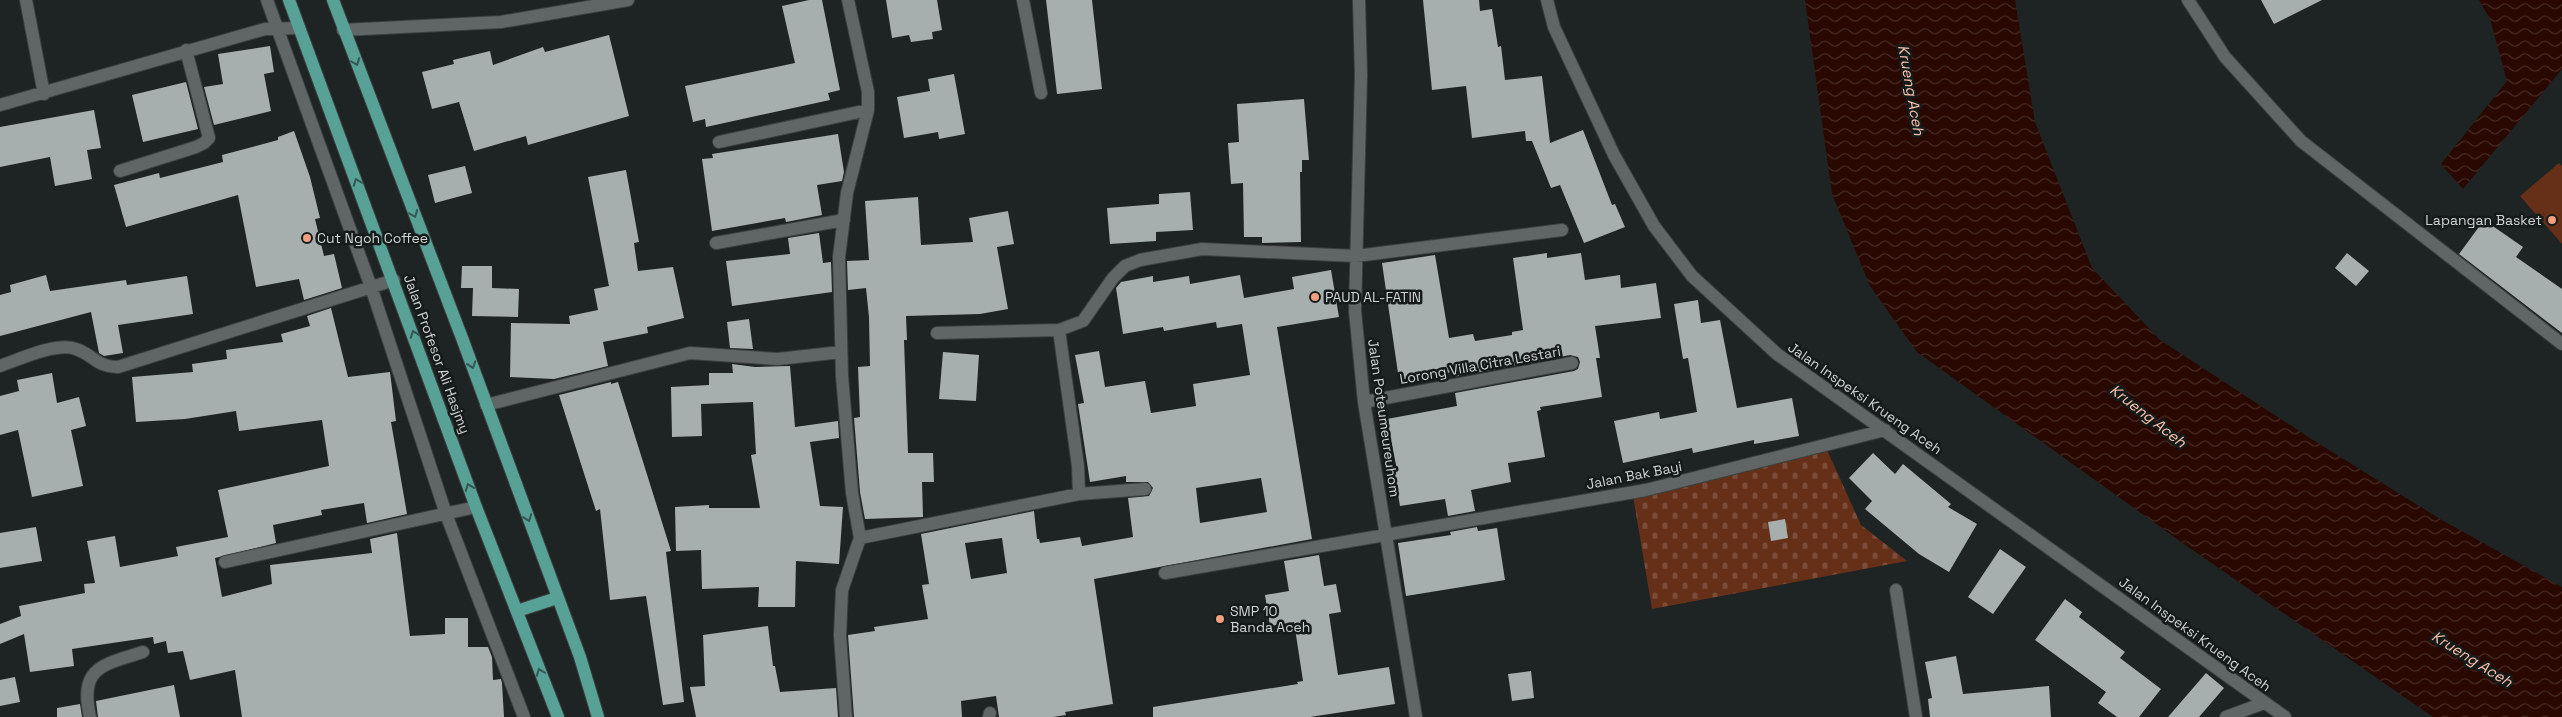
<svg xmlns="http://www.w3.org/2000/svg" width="2562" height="717" font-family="'Space Grotesk',sans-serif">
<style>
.cemetery{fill:url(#cemetery-stones)}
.pitch{fill:#662f18}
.water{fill:url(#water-waves)}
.building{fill:#a7afae;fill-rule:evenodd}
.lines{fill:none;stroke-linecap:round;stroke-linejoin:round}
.minor-casing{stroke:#3c403f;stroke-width:14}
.major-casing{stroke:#3c403f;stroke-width:14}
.minor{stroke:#5f6665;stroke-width:12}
.major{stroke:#58a197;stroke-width:12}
.oneway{stroke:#335752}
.poi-dot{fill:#f2a080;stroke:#151b1a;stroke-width:2}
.labels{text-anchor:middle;stroke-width:5;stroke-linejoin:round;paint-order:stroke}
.poi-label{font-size:14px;fill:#cfd3d2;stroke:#151b1a;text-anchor:start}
.street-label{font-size:14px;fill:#cfd3d2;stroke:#151b1a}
.water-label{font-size:15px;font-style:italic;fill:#fdc1a9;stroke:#151b1a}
</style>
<defs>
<pattern id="cemetery-stones" width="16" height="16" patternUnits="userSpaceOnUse" patternTransform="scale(1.25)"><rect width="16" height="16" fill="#662f18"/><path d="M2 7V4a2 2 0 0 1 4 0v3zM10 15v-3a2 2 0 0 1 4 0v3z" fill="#7b4c39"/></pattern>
<pattern id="water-waves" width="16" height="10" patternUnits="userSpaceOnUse" patternTransform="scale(1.25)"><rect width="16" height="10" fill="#280800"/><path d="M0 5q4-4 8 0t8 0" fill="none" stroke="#462b24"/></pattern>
</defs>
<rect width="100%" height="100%" fill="#1e2423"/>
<path class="cemetery" d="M 1827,450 L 1861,525 L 1907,561 L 1652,609 L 1633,496 Z"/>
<path class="pitch" d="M 2559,163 L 2562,166 L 2562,244 L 2520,196 Z"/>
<path class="water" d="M 1805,0 L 2015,0 L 2035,122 L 2092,268 L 2160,340 L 2313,440 L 2440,519 L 2562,587 L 2562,717 L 2433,717 L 2184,544 L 1917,352 L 1870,286 L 1832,194 Z
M 2479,0 L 2562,0 L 2562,69 L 2463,189 L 2441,164 L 2507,81 L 2490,19 Z"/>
<path class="building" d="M 809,0 L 822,0 L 840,90 L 828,93 L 830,100 L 706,127 L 705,119 L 693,122 L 685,86 L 795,63 L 782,6 Z
M 886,0 L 937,0 L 942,30 L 932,32 L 933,39 L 911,42 L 909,35 L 892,38 Z
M 1046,0 L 1092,0 L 1102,89 L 1057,94 Z
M 1423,0 L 1479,0 L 1480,11 L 1492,9 L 1498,47 L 1501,46 L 1505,80 L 1542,76 L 1550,143 L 1583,130 L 1612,205 L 1615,204 L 1625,227 L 1584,243 L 1560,185 L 1551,188 L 1532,141 L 1526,141 L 1525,131 L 1472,138 L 1466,86 L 1432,90 Z
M 2261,0 L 2322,0 L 2274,24 Z
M 609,35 L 629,116 L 528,145 L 526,136 L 474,151 L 459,102 L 432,109 L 422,72 L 454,64 L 453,60 L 490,51 L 493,65 L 543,47 L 545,52 Z
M 270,46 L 274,72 L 264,74 L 271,111 L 214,125 L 204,87 L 223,84 L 218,54 Z
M 954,74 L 965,134 L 939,139 L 938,132 L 904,138 L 897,97 L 930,91 L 928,79 Z
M 186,82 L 198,129 L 143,142 L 132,95 Z
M 1304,99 L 1309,160 L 1302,160 L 1302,172 L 1300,172 L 1301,242 L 1262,243 L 1262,237 L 1244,237 L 1243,183 L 1231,184 L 1228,143 L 1239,142 L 1237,104 Z
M 94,110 L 101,148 L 87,150 L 92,179 L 55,186 L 50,157 L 0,167 L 0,127 Z
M 294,131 L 310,177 L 320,218 L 315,219 L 324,256 L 334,254 L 342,288 L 304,300 L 299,279 L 256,287 L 238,195 L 126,227 L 114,185 L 159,173 L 160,178 L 223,162 L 222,155 L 278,140 L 278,137 Z
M 838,134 L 844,172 L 842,181 L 817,185 L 822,215 L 786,222 L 785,218 L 712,231 L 702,159 L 713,158 L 712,154 Z
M 465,166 L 472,193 L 435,203 L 428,175 Z
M 626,170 L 639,242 L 634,243 L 638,271 L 673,267 L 684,318 L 647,327 L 648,333 L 603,342 L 608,366 L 554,379 L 510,377 L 511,323 L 570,324 L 569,316 L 598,310 L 594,289 L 609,286 L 588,177 Z
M 1190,192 L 1193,230 L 1156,232 L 1156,241 L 1110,244 L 1107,208 L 1159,204 L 1159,194 Z
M 918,197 L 921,245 L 973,242 L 969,218 L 1008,211 L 1014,244 L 997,247 L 1008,309 L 980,314 L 906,316 L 907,340 L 904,340 L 908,453 L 933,453 L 934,482 L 922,482 L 923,517 L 865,519 L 860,492 L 854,418 L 860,417 L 858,367 L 870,366 L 869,317 L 866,288 L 848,290 L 847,261 L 869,260 L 865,201 Z
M 2484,220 L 2523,247 L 2516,257 L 2562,289 L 2562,333 L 2459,254 Z
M 819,233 L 823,263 L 831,262 L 832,292 L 732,306 L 726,261 L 790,254 L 788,238 Z
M 1547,253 L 1547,258 L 1581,253 L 1585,280 L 1620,275 L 1621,288 L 1656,283 L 1661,318 L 1595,326 L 1600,358 L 1596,358 L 1602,397 L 1540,407 L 1541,410 L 1537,411 L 1545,457 L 1508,463 L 1511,482 L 1471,490 L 1475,511 L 1448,516 L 1445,499 L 1400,506 L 1394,471 L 1397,470 L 1387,419 L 1457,406 L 1455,393 L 1574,371 L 1578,369 L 1580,362 L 1578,357 L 1570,355 L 1453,377 L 1452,372 L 1399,380 L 1382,263 L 1435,255 L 1449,338 L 1473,334 L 1475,341 L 1512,335 L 1512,332 L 1523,330 L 1513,258 Z
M 2347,253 L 2369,271 L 2356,286 L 2335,268 Z
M 462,266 L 492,266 L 492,288 L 519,289 L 518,317 L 472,316 L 473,288 L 461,288 Z
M 1331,270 L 1339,317 L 1277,327 L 1312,539 L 1094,579 L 1113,704 L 1065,712 L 1066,715 L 1053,717 L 999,717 L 996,696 L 961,701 L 962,717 L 854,717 L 848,635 L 875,631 L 874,627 L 928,619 L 922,585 L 929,584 L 921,534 L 1034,511 L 1037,539 L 1039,539 L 1040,543 L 1080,537 L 1082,546 L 1133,537 L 1128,498 L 1149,496 L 1153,488 L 1148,482 L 1126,482 L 1126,476 L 1090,482 L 1078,404 L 1084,403 L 1075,355 L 1099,351 L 1105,387 L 1145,381 L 1151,413 L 1196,406 L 1193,384 L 1250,375 L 1242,324 L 1217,328 L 1216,322 L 1164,331 L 1163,327 L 1123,334 L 1116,288 L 1121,282 L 1153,276 L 1153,282 L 1189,276 L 1190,284 L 1240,275 L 1244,298 L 1294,289 L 1292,277 ZM 1261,478 L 1267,512 L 1200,523 L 1196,488 ZM 1002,538 L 1007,573 L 971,579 L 965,543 Z
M 46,275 L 50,291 L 126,280 L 127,285 L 187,276 L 193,314 L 118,325 L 123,353 L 104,356 L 99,353 L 91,312 L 0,336 L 0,295 L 11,292 L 10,285 Z
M 1698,300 L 1701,323 L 1720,320 L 1737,408 L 1792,398 L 1799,436 L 1754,444 L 1754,440 L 1693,453 L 1692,448 L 1623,463 L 1614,421 L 1659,412 L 1660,419 L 1697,412 L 1688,358 L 1683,359 L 1674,304 Z
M 331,308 L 348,377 L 390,372 L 396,421 L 391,422 L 407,514 L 367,523 L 364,503 L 321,510 L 322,515 L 273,525 L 276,543 L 215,558 L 222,597 L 272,584 L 270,565 L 372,553 L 370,539 L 397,533 L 410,636 L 445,634 L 445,618 L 468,618 L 468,647 L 488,647 L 492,657 L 493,680 L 501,679 L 502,683 L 504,717 L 242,717 L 235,670 L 190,680 L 183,651 L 168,653 L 166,641 L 154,644 L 153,637 L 72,649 L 74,666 L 30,672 L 24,634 L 0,644 L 0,624 L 21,616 L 19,606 L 85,593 L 84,584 L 95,583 L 87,541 L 115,536 L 120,567 L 178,556 L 176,547 L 228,537 L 218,490 L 329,466 L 322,420 L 239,431 L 236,411 L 185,419 L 136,422 L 132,377 L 193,372 L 192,364 L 227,359 L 226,350 L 283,342 L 281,334 L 310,326 L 307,316 Z
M 749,319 L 753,349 L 730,348 L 727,322 Z
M 943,352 L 979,355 L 976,401 L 939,399 Z
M 732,364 L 755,367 L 790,366 L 795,427 L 838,421 L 839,438 L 810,442 L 820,506 L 843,507 L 839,564 L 796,561 L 795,607 L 758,607 L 759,587 L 702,589 L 701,550 L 676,551 L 675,507 L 709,505 L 709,508 L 760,508 L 751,455 L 756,454 L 753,402 L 701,404 L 702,436 L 672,437 L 671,387 L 709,385 L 709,373 L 733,373 Z
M 52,373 L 57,403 L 79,397 L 86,426 L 71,430 L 83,486 L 32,497 L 18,430 L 0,435 L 0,396 L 19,391 L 17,380 Z
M 611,382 L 611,384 L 618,382 L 671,551 L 666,552 L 684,702 L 663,705 L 646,596 L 610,600 L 600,509 L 596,511 L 559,395 Z
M 1873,453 L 1895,474 L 1903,464 L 1951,504 L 1948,507 L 1977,524 L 1949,572 L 1919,554 L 1865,509 L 1872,501 L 1849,478 Z
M 1785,519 L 1788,538 L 1771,541 L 1768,522 Z
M 36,527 L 42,561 L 0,568 L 0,533 Z
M 1477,527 L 1478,531 L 1497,528 L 1505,580 L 1406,596 L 1398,543 L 1451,535 L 1450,532 Z
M 2000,549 L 2026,567 L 1993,614 L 1968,597 Z
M 1319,555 L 1324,586 L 1336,584 L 1341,612 L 1329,614 L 1338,675 L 1389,667 L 1395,704 L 1310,717 L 1153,717 L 1153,707 L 1298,684 L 1297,682 L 1303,681 L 1294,622 L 1270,626 L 1265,595 L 1289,591 L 1284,561 Z
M 2065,599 L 2082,612 L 2079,617 L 2125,652 L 2120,658 L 2161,689 L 2139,717 L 2117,717 L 2098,703 L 2106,692 L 2035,640 Z
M 768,626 L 773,666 L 775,666 L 780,692 L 836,688 L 838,717 L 696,717 L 690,687 L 705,686 L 703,635 Z
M 1956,656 L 1963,694 L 2049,686 L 2051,717 L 1930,717 L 1928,699 L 1932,698 L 1925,662 Z
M 1531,671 L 1534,698 L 1512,701 L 1508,674 Z
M 2206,673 L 2224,688 L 2199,717 L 2168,717 Z
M 15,677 L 20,702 L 0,706 L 0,680 Z
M 174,685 L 180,717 L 98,717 L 96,701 Z
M 80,704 L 82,717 L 57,717 L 57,708 Z"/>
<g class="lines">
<defs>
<path id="minor" d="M 26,0 L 44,94
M 267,0 L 371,287 L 446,514 L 524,717
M 1023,0 L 1041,93
M 1359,0 L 1361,75 L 1355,311 L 1364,402 L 1416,717
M 1547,0 L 1554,27 L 1614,155 L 1654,226 L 1692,276 L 1777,354 L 2285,717
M 2188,0 L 2225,57 L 2301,141 L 2562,344
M 343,30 L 501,22 L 628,0
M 0,105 L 265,29 L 299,28
M 719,142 L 868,110
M 120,171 L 196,147 L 204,143 L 209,138 L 186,50
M 716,243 L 844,220
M 1059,330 L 1078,466 L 1079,494
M 937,333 L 1059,330 L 1083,321 L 1113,278 L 1125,266 L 1140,260 L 1202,249 L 1356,256 L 1562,230
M 0,366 C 20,359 56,342 76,349 C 96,356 94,366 118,367 L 394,280
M 1364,402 L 1572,363
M 486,405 L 690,353 L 778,359 L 841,352
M 860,538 L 1079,494 L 1145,489
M 225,562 L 476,507
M 1165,573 L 1646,490 L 1885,430
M 1896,590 L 1916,717
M 90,717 C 79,668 101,665 143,652
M 846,717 L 840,635 L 842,590 L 860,538 L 852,493 L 842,376 L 839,257 L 847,193 L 868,110 L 868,92 L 848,0
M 989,717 L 990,713
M 2226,717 L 2264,703"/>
<path id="major" d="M 289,0 L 476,507 L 558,717
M 333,0 L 462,338 L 580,657 L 598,717
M 517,611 L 557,598"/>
</defs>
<use href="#minor" class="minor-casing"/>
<use href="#major" class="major-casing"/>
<use href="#minor" class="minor"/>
<use href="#major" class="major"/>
</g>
<defs><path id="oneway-chevron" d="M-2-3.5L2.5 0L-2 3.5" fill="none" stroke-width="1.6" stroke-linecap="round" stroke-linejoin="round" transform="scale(1.25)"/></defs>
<g class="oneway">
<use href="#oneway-chevron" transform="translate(356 62) rotate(69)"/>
<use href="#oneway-chevron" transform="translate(357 182) rotate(-111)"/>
<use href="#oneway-chevron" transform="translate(414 214) rotate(69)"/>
<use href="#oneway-chevron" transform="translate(414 334) rotate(-110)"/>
<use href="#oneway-chevron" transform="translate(472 365) rotate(71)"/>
<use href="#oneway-chevron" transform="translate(469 487) rotate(-110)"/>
<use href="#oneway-chevron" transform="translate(528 518) rotate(70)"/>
<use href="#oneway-chevron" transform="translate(540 672) rotate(-111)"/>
</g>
<g class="poi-dot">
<circle cx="2552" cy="220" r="5"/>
<circle cx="307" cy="238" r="5"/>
<circle cx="1315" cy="297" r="5"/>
<circle cx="1220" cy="619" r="5"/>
</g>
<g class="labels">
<g class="poi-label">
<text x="2542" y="225" text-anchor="end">Lapangan Basket</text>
<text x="317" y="243">Cut Ngoh Coffee</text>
<text x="1325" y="302">PAUD AL-FATIN</text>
<text x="1230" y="616">SMP 10<tspan x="1230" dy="16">Banda Aceh</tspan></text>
</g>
<g class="street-label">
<text transform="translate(437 354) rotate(70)" y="5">Jalan Profesor Ali Hasjmy</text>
<text transform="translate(1480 365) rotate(-10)" y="5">Lorong Villa Citra Lestari</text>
<text transform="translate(1865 398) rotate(35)" y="5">Jalan Inspeksi Krueng Aceh</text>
<text transform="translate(1384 418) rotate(82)" y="5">Jalan Poteumeureuhom</text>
<text transform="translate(1634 475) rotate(-11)" y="5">Jalan Bak Bayi</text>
<text transform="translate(2195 634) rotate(36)" y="5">Jalan Inspeksi Krueng Aceh</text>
</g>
<g class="water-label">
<text transform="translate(1911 90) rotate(80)" y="5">Krueng Aceh</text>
<text transform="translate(2148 416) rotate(38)" y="5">Krueng Aceh</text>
<text transform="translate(2472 659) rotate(32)" y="5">Krueng Aceh</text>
</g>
</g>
</svg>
